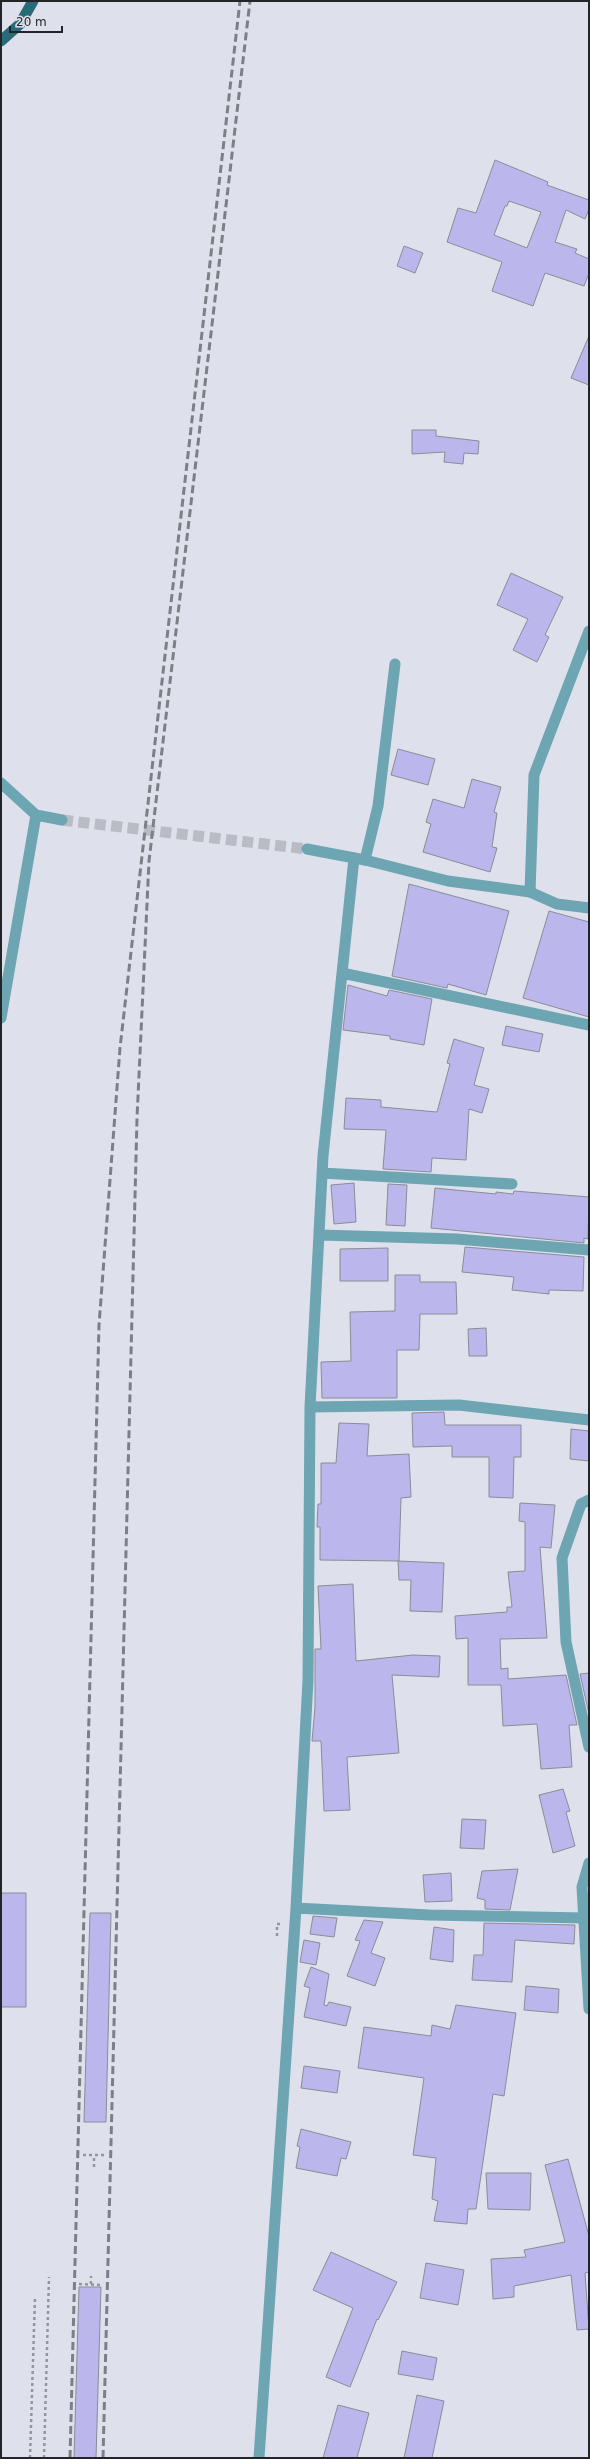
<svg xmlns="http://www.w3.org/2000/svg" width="590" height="2459" font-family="'DejaVu Sans',sans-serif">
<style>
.building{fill:#bbb6ec;stroke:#8c8b96;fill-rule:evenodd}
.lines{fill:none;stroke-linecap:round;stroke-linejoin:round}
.tertiary-tunnel{stroke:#b9bbc5;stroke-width:11;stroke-dasharray:11 5.5;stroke-linecap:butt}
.path{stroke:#94969e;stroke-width:2.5;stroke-dasharray:3 3;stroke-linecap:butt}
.minor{stroke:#6da5b2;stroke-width:11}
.tertiary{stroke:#6da5b2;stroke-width:11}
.primary{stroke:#286a78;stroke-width:11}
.rail{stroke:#7d7f86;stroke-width:3;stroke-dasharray:8 4;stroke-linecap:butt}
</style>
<rect width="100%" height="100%" fill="#dee1ec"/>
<path class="building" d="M 495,160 L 548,182 L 547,185 L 589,200 L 589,209 L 585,219 L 566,210 L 555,242 L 577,249 L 575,253 L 589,259 L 589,273 L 584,286 L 545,273 L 533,306 L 492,291 L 502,262 L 447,242 L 458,208 L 476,213 ZM 509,201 L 541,212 L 527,248 L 494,235 L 505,206 L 507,206 Z
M 404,246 L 423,253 L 415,273 L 397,266 Z
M 589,336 L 589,385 L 571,378 Z
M 412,430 L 436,430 L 436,436 L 479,441 L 478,454 L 464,453 L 463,464 L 444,462 L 445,452 L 412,454 Z
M 511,573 L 563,597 L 545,635 L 549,637 L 537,662 L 513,650 L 528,619 L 497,605 Z
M 398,749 L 435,759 L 428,785 L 391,775 Z
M 472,779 L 501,787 L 494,812 L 497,813 L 492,847 L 497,848 L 490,872 L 423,852 L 431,824 L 426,822 L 433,799 L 464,808 Z
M 409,884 L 509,911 L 486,995 L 448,984 L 447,988 L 392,976 Z
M 549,911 L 589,922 L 589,1017 L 523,998 Z
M 348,985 L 387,996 L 389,990 L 432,999 L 424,1045 L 390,1039 L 390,1036 L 343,1030 Z
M 506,1026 L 543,1034 L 539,1052 L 502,1045 Z
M 454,1039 L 484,1048 L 474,1085 L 489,1089 L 482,1113 L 469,1109 L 466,1160 L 432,1158 L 431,1172 L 383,1169 L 386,1130 L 344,1129 L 346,1098 L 381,1100 L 381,1107 L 437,1112 L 450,1064 L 447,1063 Z
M 354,1183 L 356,1222 L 334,1224 L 331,1185 Z
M 388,1184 L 407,1185 L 405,1226 L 386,1225 Z
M 435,1188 L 496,1194 L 496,1192 L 513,1194 L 514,1191 L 589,1197 L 588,1239 L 584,1238 L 584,1243 L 431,1228 Z
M 465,1247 L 584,1257 L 583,1291 L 549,1290 L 549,1294 L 512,1290 L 514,1277 L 462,1272 Z
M 388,1248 L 388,1281 L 340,1281 L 340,1249 Z
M 395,1275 L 420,1275 L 420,1282 L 456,1282 L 457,1314 L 420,1314 L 419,1350 L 397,1350 L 397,1398 L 322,1398 L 321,1362 L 351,1361 L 350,1312 L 395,1311 Z
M 486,1328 L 487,1356 L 469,1356 L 468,1329 Z
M 444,1412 L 445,1425 L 521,1425 L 521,1457 L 514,1457 L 513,1498 L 489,1497 L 489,1457 L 452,1457 L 452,1446 L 413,1447 L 412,1413 Z
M 339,1423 L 369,1424 L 367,1456 L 409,1454 L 411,1497 L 401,1498 L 399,1561 L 320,1560 L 320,1527 L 317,1527 L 318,1504 L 321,1504 L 321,1463 L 336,1463 Z
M 571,1429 L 589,1431 L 589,1461 L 570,1459 Z
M 520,1503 L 555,1505 L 551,1548 L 540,1547 L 547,1638 L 500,1639 L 501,1669 L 508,1668 L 508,1679 L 566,1675 L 577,1725 L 569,1725 L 572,1767 L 541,1769 L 537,1724 L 503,1726 L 501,1685 L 468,1685 L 468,1638 L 456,1639 L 455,1616 L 507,1612 L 507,1607 L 512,1607 L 508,1572 L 525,1571 L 525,1522 L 519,1521 Z
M 398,1561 L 444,1563 L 442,1612 L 410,1611 L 411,1580 L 399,1580 Z
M 353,1584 L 356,1661 L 413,1655 L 440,1656 L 439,1677 L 392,1675 L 399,1753 L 347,1757 L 350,1810 L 324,1811 L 321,1741 L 312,1741 L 315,1707 L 315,1649 L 321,1649 L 318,1586 Z
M 589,1673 L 589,1714 L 580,1674 Z
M 563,1789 L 570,1811 L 566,1812 L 575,1846 L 553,1853 L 539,1795 Z
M 462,1819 L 486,1820 L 484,1849 L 460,1848 Z
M 518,1869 L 510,1910 L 485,1909 L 485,1900 L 477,1898 L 482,1871 Z
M 451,1873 L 452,1901 L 425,1902 L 423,1875 Z
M 1,1893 L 26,1893 L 26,2007 L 1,2007 Z
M 90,1913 L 111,1913 L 106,2122 L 84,2122 Z
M 313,1916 L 337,1918 L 334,1937 L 310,1934 Z
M 364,1920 L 383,1922 L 371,1953 L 385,1958 L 375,1986 L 347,1976 L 360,1941 L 355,1940 Z
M 484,1923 L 575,1925 L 574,1944 L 515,1940 L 512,1982 L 472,1980 L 474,1955 L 483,1955 Z
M 434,1927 L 454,1930 L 453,1962 L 430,1959 Z
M 304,1940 L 320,1943 L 316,1965 L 300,1962 Z
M 311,1967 L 329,1974 L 324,2005 L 327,2006 L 329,2002 L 351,2007 L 346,2026 L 304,2017 L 310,1988 L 304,1986 Z
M 526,1986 L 559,1989 L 558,2013 L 524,2010 Z
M 456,2005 L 516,2013 L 504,2096 L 493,2094 L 476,2209 L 468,2209 L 467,2224 L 434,2221 L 438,2201 L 432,2199 L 436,2158 L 413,2155 L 424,2078 L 358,2068 L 364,2027 L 431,2036 L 432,2025 L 450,2029 Z
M 304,2066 L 340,2071 L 337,2093 L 301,2088 Z
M 301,2129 L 351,2142 L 346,2159 L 341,2158 L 337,2176 L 296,2168 L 300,2147 L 297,2146 Z
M 568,2159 L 589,2236 L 589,2272 L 585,2273 L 589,2329 L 577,2330 L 571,2275 L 514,2286 L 514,2297 L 493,2299 L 491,2259 L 526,2257 L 524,2250 L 565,2242 L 545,2165 Z
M 486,2173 L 531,2173 L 530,2210 L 488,2209 Z
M 331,2252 L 397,2282 L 378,2320 L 377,2319 L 350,2387 L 326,2377 L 353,2308 L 313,2290 Z
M 426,2263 L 464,2270 L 458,2305 L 420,2298 Z
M 79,2287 L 101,2287 L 96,2458 L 74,2458 Z
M 402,2351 L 437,2358 L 433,2380 L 398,2374 Z
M 417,2395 L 444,2401 L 432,2458 L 404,2458 Z
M 338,2405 L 369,2413 L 357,2458 L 323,2458 Z"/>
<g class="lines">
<path class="tertiary-tunnel" d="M 62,820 L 307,849"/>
<path class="path" d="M 277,1936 L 277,1924 L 283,1924
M 83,2155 L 105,2155
M 94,2167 L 94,2155
M 79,2284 L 101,2285
M 91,2284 L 91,2276
M 30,2458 L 35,2297
M 44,2458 L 49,2277"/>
<path class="minor" d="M 365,860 L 378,806 L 395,664
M 530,892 L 534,775 L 589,631
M 342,973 L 589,1025
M 1,1018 L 36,815
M 322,1173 L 512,1184
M 320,1235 L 457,1239 L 589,1250
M 310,1407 L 459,1405 L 589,1420
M 296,1908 L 429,1915 L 584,1918
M 259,2458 L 296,1908 L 308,1680 L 310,1407 L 323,1156 L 354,858"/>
<path class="tertiary" d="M 1,783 L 36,815 L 62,820
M 307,849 L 365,860 L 448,881 L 530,892 L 557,904 L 589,908
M 589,1500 L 581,1504 L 562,1558 L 566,1642 L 589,1747
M 589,1863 L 582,1887 L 589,2009"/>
<path class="primary" d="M 1,41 L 20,24 L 33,1"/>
<path class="rail" d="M 70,2458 L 99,1325 L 120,1048 L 240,1
M 103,2458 L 137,1118 L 149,861 L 250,1"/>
</g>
<rect width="590" height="2459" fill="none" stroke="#232428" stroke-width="4"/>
<path d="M10 26v6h52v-6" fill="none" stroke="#232428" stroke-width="2"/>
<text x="16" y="26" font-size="12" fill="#232428" stroke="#dee1ec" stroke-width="3" paint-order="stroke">20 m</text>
</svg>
